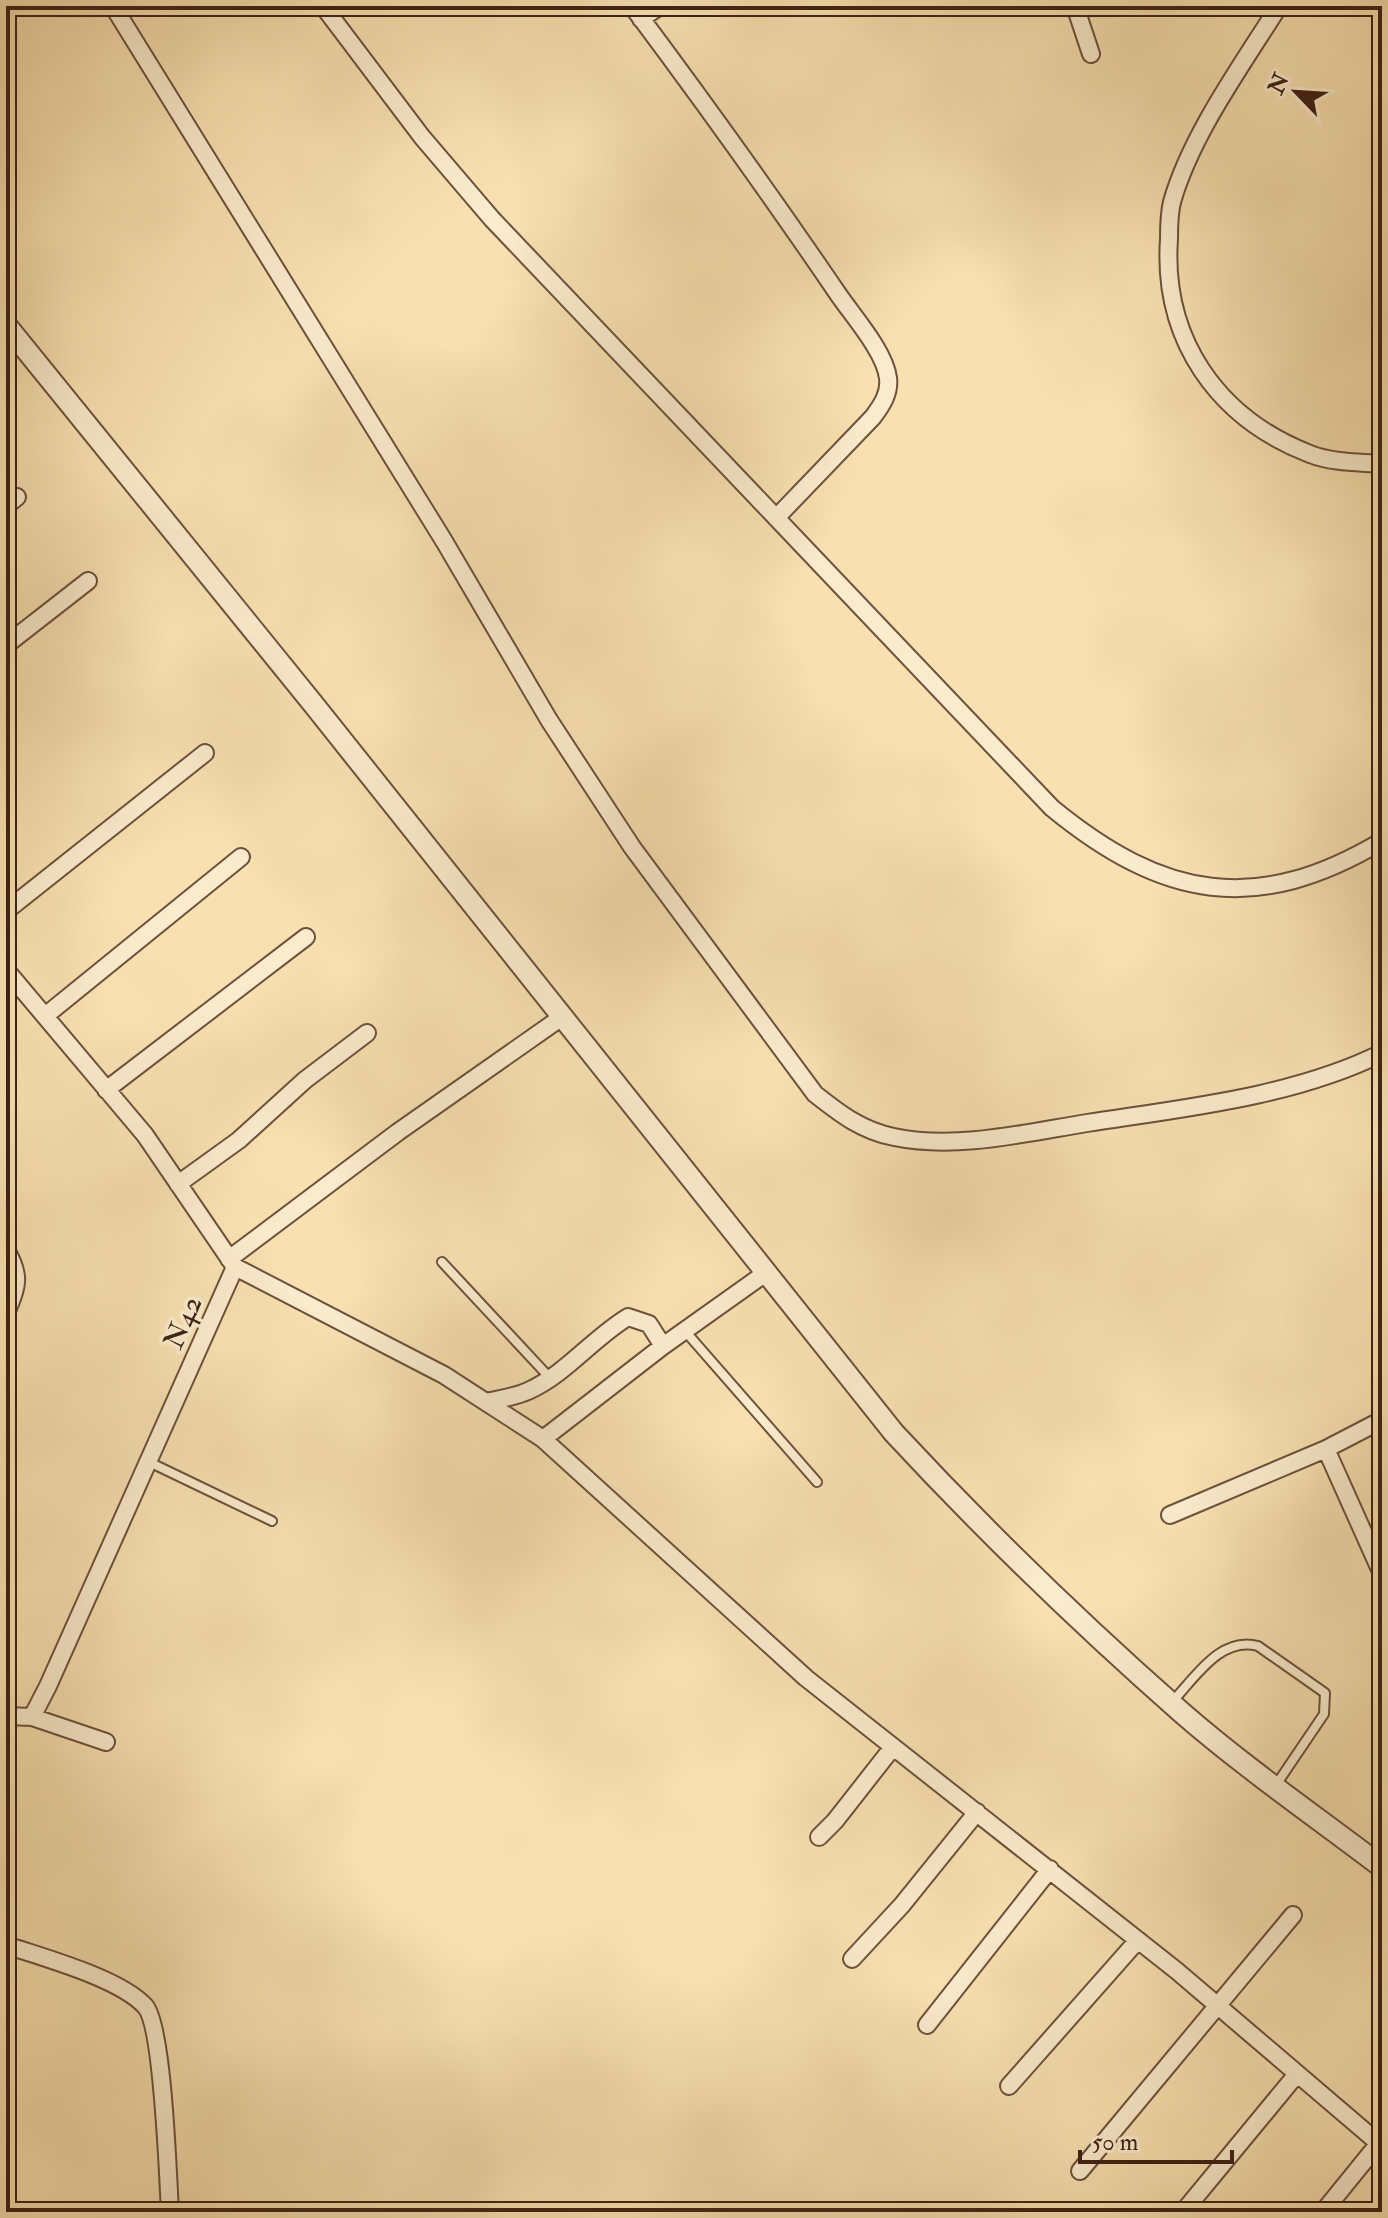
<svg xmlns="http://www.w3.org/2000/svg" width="1388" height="2218" font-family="'IM FELL Double Pica',serif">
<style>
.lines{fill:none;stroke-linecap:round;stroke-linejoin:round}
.service-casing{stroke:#6c513c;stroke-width:12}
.minor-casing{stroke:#6c513c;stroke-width:20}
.tertiary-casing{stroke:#6c513c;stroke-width:24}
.service{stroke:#faebcc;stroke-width:8}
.minor{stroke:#faebcc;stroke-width:16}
.tertiary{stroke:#faebcc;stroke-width:20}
.labels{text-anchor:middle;stroke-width:7;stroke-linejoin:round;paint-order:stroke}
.street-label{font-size:28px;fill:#3e2115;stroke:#faebcc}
</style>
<rect width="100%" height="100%" fill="#f8e0b0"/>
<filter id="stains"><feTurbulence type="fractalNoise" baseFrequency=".0025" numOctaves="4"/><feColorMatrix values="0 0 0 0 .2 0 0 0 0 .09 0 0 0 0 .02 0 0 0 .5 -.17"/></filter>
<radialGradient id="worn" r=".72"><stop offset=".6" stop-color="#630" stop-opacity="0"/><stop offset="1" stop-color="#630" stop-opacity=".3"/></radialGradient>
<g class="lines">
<defs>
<path id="service" d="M 442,1262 L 550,1378
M 685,1331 L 817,1482
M 149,1462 L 272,1521
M 1172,1702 C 1195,1678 1220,1636 1258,1646 L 1325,1693 L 1324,1714 L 1276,1785"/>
<path id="minor" d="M 113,6 L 444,541 L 549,720 L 632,847 L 815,1094 C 839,1113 862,1131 894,1137 C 956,1150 1025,1133 1087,1123 C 1184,1108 1293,1097 1382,1053
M 323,6 L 422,137 L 492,219 L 1052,808 C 1163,899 1256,916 1382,841
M 632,6 C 703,101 772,197 838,294 C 853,316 885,352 888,378 C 890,393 882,405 873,417 L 776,518
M 1075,6 L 1091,54
M 1279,6 C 1242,65 1191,135 1172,202 C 1169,214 1169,227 1169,239 C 1162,339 1217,418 1310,454 C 1333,463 1358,462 1382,464
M 641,19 L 660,6
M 6,506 L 17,497
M 6,645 L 88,581
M 6,911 L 205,753
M 6,970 L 145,1135 L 235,1267 L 48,1686 L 32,1717 L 6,1716
M 45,1016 L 241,857
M 106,1090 L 306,937
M 178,1184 L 239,1140 L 305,1080 L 367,1033
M 6,1250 C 21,1275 18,1287 6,1313
M 229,1259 L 398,1132 L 562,1017
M 235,1267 L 444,1375 L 543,1439 L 806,1678 L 1177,1971 L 1382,2146
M 486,1402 C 499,1399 515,1397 528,1391 C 566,1374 593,1338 628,1317 L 649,1324 L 663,1346
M 543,1439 L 663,1346 L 767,1272
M 1326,1449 L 1382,1574
M 1170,1515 L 1326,1449 L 1382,1420
M 32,1717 L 106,1742
M 819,1837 L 835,1821 L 893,1747
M 6,1945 C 44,1958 119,1978 145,2006 C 163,2025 168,2178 170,2212
M 852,1959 L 902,1905 L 977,1812
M 927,2025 L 1050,1869
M 1009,2086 L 1138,1940
M 1080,2171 L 1293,1915
M 1183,2212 L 1297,2074
M 1323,2212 L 1379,2143"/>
<path id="tertiary" d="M 6,325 L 314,705 L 894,1433 C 985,1531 1081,1624 1181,1712 C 1244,1767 1315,1816 1382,1867"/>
</defs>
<use href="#service" class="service-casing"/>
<use href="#minor" class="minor-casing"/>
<use href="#tertiary" class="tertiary-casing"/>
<use href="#service" class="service"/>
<use href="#minor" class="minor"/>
<use href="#tertiary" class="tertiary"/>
</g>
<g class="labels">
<g class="street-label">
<text transform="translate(182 1322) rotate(-66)" y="10">N42</text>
</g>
</g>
<rect width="1388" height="2218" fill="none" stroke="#f8e0b0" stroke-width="32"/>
<rect x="8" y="8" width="1372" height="2202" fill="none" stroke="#3e2115" stroke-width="4"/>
<rect x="16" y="16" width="1356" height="2186" fill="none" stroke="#3e2115" stroke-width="2"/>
<g transform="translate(1296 92) rotate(295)" stroke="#faebcc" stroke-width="6" paint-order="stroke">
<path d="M0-6L14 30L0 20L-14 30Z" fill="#3e2115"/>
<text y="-12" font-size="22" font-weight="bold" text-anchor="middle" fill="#3e2115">N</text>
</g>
<path d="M1080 2150v12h152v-12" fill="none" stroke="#3e2115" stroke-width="4"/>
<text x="1092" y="2150" font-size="24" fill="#3e2115" stroke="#faebcc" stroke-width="6" paint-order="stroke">50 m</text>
<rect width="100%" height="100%" filter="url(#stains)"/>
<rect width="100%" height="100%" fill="url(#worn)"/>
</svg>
